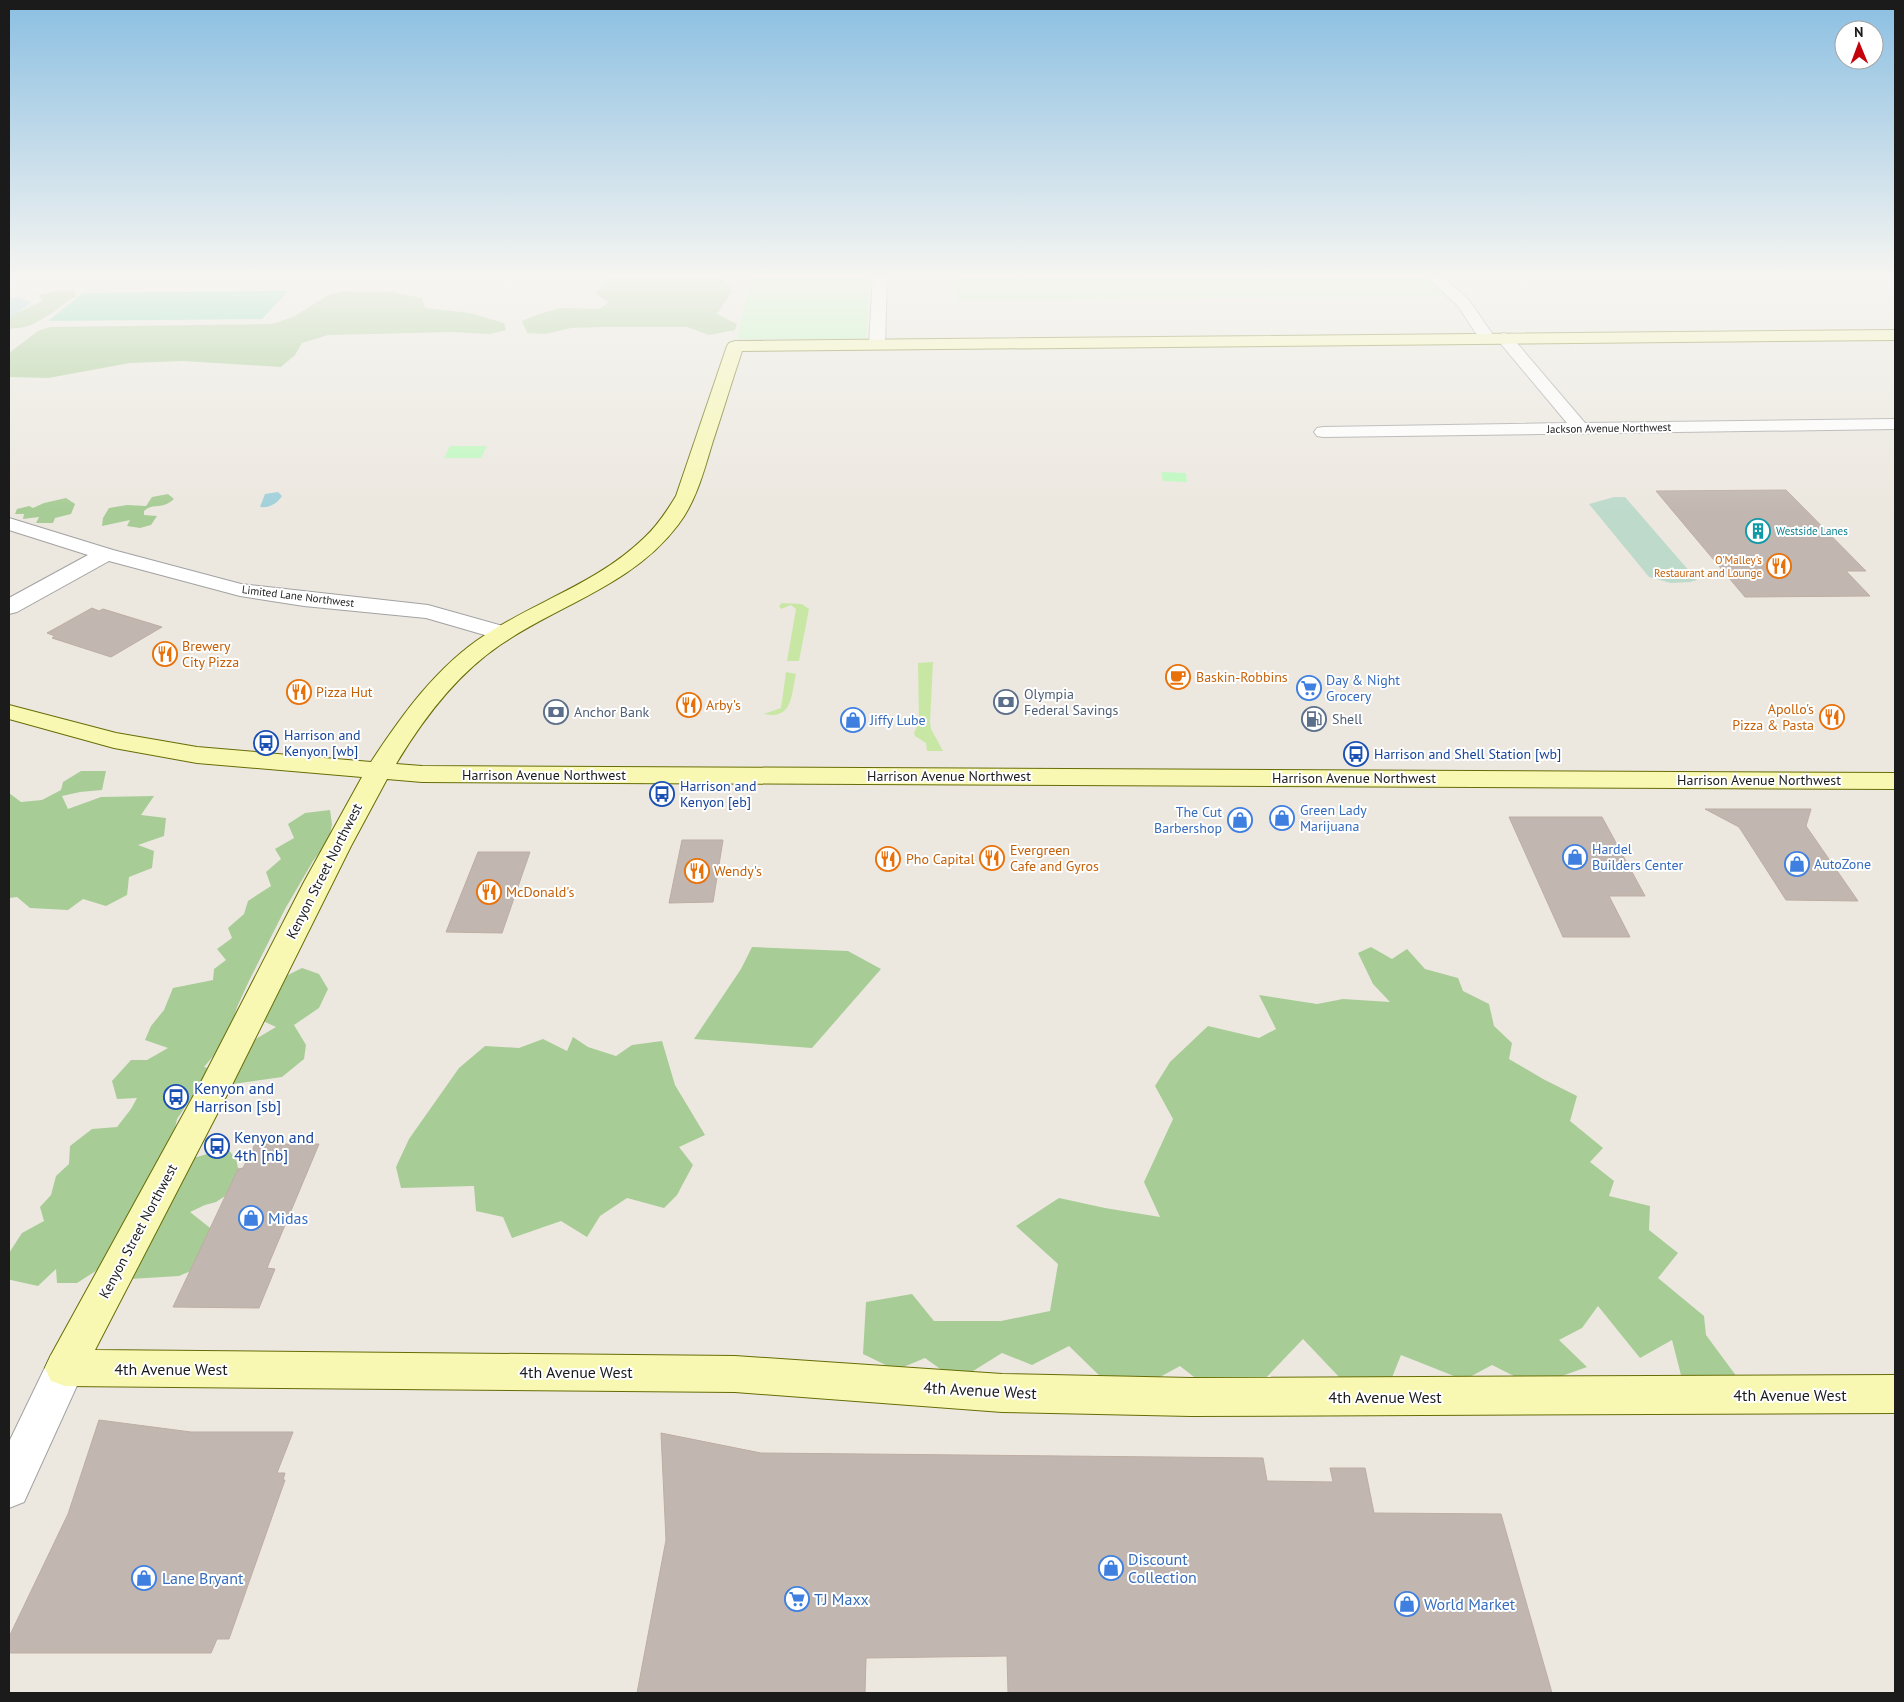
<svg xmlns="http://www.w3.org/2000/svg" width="1904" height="1702" font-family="'PT Sans',sans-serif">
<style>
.grass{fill:#c8e7a5}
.forest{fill:#a7cc95}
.wetland{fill:#bddacb}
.park{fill:#bbf8bd}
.pitch{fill:#7ddcb3}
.water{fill:#a0d0da}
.building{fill:#c1b7b0;stroke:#beada3}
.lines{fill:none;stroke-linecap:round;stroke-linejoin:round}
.street-casing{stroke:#a2a2a2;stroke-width:2}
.secondary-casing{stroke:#676d06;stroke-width:2}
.street{fill:#fff;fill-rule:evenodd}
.secondary{fill:#f8f8b2;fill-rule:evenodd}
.labels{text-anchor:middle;stroke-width:4;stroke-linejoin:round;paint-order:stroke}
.far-street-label{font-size:11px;fill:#1b1b1b;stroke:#fff}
.far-culture-label{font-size:11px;fill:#0d838f;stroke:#fff;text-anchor:start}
.far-food-label{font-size:11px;fill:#c56008;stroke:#fff;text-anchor:end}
.food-label{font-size:14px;fill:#c56008;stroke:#fff;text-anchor:start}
.shop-label{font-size:14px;fill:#366cbe;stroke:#fff;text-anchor:start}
.service-label{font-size:14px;fill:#4e5e75;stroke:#fff;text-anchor:start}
.transit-label{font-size:14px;fill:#164399;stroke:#fff;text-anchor:start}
.street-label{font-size:14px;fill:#1b1b1b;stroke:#fff}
.near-transit-label{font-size:16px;fill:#164399;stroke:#fff;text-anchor:start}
.near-shop-label{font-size:16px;fill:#366cbe;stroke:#fff;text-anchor:start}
.near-street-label{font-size:16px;fill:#1b1b1b;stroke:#fff}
</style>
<rect width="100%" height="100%" fill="#ece8e0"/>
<path class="grass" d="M 782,603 L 802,604 L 809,609 L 799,661 L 787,661 L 796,609 L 791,605 L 781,609 L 779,606 Z
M 933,662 L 930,723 L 931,729 L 943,751 L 927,751 L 926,743 L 915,736 L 914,733 L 919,723 L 918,663 Z
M 786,672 L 796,674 C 791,695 793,720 764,714 L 781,708 Z"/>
<path class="forest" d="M 614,274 L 714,274 L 723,278 L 732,291 L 717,314 L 737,324 L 735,330 L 709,335 L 687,327 L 601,327 L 571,328 L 545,334 L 527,333 L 522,321 L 539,314 L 561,308 L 599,309 L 609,302 L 596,294 L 607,278 Z
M 74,290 L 77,296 C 62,304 49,317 33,324 C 26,328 16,328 9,329 L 9,316 C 21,312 31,305 43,301 L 38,295 L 57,291 Z
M 343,291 L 391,292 L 422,298 L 425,308 L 470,313 L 504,323 L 506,330 L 490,334 L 453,332 L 328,335 L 302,343 L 295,355 L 281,367 L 183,361 L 130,363 L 48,378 L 9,377 L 9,353 L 38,331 L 50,327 L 272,324 L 295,316 L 328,295 Z
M 168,494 L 174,499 C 160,511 154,502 144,511 L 144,515 L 157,516 L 151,525 L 140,528 L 127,526 L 130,520 L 102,526 L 103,518 L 109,508 L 127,505 L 146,506 L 152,497 Z
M 66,498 L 75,504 L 71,514 L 55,518 L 53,523 L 36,523 L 39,517 L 23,519 L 24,514 L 15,514 L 17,509 L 29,506 L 33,508 L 44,503 Z
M 81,771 L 106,771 L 102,790 L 80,792 L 62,796 L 68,809 L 101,797 L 154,796 L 141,815 L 166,818 L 164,836 L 138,845 L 154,851 L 152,868 L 129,877 L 127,895 L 106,906 L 83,899 L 68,910 L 30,908 L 17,897 L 9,898 L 9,793 L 21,802 L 42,800 L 61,790 L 63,782 Z
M 330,810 L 332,824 L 329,840 L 313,861 L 285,909 L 248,983 L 237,1007 L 229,1037 L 204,1067 L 232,1075 L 249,1043 L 276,1027 L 263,1021 L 278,980 L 302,968 L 319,974 L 328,989 L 319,1008 L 294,1025 L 306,1045 L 304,1059 L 282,1077 L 197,1089 L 177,1119 L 170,1150 L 197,1157 L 227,1148 L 236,1159 L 242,1185 L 216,1202 L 205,1205 L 190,1212 L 224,1239 L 207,1264 L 179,1276 L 130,1279 L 113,1260 L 77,1283 L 57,1283 L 56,1269 L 38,1286 L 11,1280 L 9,1279 L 9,1253 L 22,1233 L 44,1221 L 40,1207 L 51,1195 L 56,1176 L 69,1164 L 70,1146 L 92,1129 L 117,1127 L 131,1109 L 137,1098 L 117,1099 L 112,1081 L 131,1060 L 147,1060 L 168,1048 L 145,1040 L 151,1026 L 164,1010 L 173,988 L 213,980 L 214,969 L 226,960 L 217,949 L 232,938 L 228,928 L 244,914 L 248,901 L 271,886 L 266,872 L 281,859 L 275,849 L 294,838 L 288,824 L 305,813 Z
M 752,947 L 848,951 L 881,969 L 812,1048 L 694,1039 L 741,969 Z
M 1371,947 L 1392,959 L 1407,949 L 1425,969 L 1458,978 L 1463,991 L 1489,1004 L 1494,1026 L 1512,1043 L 1509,1059 L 1543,1079 L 1577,1096 L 1570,1121 L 1603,1148 L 1590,1162 L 1614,1181 L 1609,1196 L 1650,1206 L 1649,1230 L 1678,1253 L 1658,1278 L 1704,1316 L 1706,1335 L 1737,1377 L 1682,1379 L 1672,1340 L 1640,1358 L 1598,1306 L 1582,1328 L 1559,1340 L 1587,1367 L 1534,1386 L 1492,1365 L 1464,1380 L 1401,1355 L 1389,1385 L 1341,1379 L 1303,1339 L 1260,1384 L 1203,1384 L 1180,1366 L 1160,1377 L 1104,1380 L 1069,1346 L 1032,1365 L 1002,1353 L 957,1381 L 925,1358 L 896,1370 L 863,1354 L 866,1302 L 912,1294 L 934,1321 L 1001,1321 L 1050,1311 L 1058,1264 L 1016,1226 L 1059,1198 L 1105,1208 L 1160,1217 L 1144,1182 L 1173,1119 L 1155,1086 L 1170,1062 L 1208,1026 L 1259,1038 L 1276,1029 L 1259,995 L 1317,1004 L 1343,999 L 1390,1002 L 1373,984 L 1358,953 Z
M 573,1037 L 588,1047 L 616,1056 L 632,1045 L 662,1041 L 675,1085 L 705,1135 L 679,1147 L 693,1165 L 677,1195 L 664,1208 L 627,1198 L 600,1216 L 587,1237 L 561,1221 L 512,1238 L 503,1217 L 476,1211 L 474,1186 L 401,1188 L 396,1167 L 409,1139 L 459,1068 L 485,1046 L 519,1048 L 543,1039 L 567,1051 Z"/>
<path class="wetland" d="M 1614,497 L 1625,497 L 1697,580 L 1690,582 L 1671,583 L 1649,577 L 1589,504 Z"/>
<path class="park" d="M 751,274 L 870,274 L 866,339 L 737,339 Z
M 954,274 L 1441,274 L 1451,286 L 1461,290 L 1454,296 L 955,300 Z
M 450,446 L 487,446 L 481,458 L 444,458 Z
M 1161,472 L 1186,473 L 1187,482 L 1163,481 Z"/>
<path class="pitch" d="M 288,291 L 262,319 L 48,321 L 83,293 Z"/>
<path class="water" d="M 9,298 L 20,298 L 32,302 L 9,319 Z
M 278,492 L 282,496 C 277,504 269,508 260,507 L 265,494 Z"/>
<path class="building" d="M 1786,490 L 1866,571 L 1846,571 L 1870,596 L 1745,597 L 1656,491 Z
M 92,608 L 99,611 L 103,609 L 162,627 L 111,657 L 52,638 L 55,636 L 47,633 Z
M 1705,809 L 1811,809 L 1806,826 L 1858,901 L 1786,900 L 1739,827 Z
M 1509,817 L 1602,817 L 1645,896 L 1609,896 L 1630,937 L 1563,937 Z
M 682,840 L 723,840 L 713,902 L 669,903 Z
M 478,852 L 530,852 L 502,933 L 446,932 Z
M 255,1144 L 319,1144 L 267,1268 L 275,1269 L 259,1308 L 173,1307 L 238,1169 L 243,1168 Z
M 99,1420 L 191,1432 L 293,1432 L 277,1473 L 285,1473 L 283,1480 L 285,1480 L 229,1639 L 217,1639 L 211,1653 L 9,1653 L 9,1637 L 68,1514 Z
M 661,1433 L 761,1453 L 1263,1458 L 1267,1481 L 1333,1482 L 1330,1468 L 1365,1468 L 1374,1513 L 1501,1514 L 1552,1693 L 1008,1693 L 1007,1656 L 866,1658 L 865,1693 L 637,1693 L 666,1540 Z"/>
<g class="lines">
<defs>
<path id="street" d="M 873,274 L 887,274 L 885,345 L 883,348 L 871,348 L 869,345 Z
M 1428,274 L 1440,274 L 1469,300 L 1495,338 L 1493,341 L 1481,341 L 1458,306 L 1429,279 L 1427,276 Z
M 1504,333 L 1510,335 L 1585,423 L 1895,419 L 1895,429 L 1323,437 L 1317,436 L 1314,432 L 1317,428 L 1323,427 L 1567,423 L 1496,338 L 1498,335 Z
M 9,518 L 113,550 L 241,584 L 428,605 L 510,628 L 513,633 L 510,638 L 502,640 L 426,618 L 304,606 L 240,596 L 109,561 L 17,612 L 9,614 L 9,598 L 88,555 L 9,530 Z
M 65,1350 L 79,1355 L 85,1368 L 24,1502 L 9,1508 L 9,1442 L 51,1355 Z"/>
<path id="secondary" d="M 1895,330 L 1895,340 L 742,351 C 732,381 723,411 713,441 C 704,470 697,500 678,525 C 633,585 560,604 500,645 C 456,675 423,719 396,764 L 422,766 L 1895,773 L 1895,789 L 422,782 L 387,779 L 351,846 L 229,1091 L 95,1350 L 735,1356 L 1002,1374 L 1191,1378 L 1895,1375 L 1895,1413 L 1191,1416 L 1002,1412 L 735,1392 L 65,1386 L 51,1381 L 45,1368 L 51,1355 L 201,1082 L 304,882 L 362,777 L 197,763 L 114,748 L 9,719 L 9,705 L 116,733 L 197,747 L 371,762 C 402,715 437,666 485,635 C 537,601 599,582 644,538 C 657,526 667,511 676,496 L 727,346 L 729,343 L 735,341 Z"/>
</defs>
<use href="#street" class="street-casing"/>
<use href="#secondary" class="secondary-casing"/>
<use href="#street" class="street"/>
<use href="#secondary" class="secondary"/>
</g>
<linearGradient id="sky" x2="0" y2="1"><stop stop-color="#8bbfe2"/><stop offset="0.54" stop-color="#f6f5f1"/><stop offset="1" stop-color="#f6f5f1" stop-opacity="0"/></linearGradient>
<rect width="1904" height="512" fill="url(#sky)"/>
<defs>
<symbol id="building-ring" viewBox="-11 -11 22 22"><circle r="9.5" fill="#fff" stroke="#0f9aa8" stroke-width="1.5"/><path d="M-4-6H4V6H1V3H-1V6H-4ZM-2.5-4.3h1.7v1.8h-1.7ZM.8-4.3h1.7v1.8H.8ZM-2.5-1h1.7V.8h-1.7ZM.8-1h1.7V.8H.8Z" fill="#0f9aa8"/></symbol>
<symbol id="restaurant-ring" viewBox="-11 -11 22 22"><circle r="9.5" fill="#fff" stroke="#e8710a" stroke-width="1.5"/><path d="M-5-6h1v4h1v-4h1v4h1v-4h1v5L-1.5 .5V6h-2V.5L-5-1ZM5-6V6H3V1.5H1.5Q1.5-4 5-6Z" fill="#e8710a"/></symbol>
<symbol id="cafe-ring" viewBox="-11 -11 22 22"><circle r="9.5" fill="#fff" stroke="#e8710a" stroke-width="1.5"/><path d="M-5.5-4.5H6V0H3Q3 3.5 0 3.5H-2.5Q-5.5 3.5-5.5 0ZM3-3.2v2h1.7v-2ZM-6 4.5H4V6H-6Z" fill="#e8710a"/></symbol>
<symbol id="supermarket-ring" viewBox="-11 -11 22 22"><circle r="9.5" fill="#fff" stroke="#3f7fe0" stroke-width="1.5"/><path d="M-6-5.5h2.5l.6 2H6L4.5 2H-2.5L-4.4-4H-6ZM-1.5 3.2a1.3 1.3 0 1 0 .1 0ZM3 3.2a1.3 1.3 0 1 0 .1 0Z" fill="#3f7fe0"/></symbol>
<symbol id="bank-ring" viewBox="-11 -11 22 22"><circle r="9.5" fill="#fff" stroke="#5c6f8a" stroke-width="1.5"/><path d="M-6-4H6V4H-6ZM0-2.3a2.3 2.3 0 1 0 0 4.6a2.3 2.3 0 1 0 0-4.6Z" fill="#5c6f8a"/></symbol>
<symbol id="fuel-ring" viewBox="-11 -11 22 22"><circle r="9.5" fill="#fff" stroke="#5c6f8a" stroke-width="1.5"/><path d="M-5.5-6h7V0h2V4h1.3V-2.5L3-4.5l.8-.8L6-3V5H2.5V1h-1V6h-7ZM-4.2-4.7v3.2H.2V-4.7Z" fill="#5c6f8a"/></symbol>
<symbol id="shop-ring" viewBox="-11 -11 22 22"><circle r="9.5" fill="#fff" stroke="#3f7fe0" stroke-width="1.5"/><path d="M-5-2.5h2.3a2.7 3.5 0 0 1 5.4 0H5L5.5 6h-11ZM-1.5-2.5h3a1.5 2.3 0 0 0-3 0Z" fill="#3f7fe0"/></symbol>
<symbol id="bus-ring" viewBox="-11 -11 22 22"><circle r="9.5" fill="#fff" stroke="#1a4fb4" stroke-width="1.5"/><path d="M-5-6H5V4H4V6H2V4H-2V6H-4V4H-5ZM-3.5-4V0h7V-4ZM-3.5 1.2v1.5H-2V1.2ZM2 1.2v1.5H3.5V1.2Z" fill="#1a4fb4"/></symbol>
</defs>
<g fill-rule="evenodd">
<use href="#building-ring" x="1744" y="517" width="28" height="28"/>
<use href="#restaurant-ring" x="1765" y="552" width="28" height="28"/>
<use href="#restaurant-ring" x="151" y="640" width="28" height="28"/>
<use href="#cafe-ring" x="1164" y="663" width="28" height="28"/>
<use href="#supermarket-ring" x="1295" y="674" width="28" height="28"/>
<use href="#restaurant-ring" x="285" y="678" width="28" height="28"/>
<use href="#bank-ring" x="992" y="688" width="28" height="28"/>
<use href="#restaurant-ring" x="675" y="691" width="28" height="28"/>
<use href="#bank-ring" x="542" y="698" width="28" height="28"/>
<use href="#restaurant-ring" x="1818" y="703" width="28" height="28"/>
<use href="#fuel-ring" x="1300" y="705" width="28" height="28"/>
<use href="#shop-ring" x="839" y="706" width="28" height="28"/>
<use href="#bus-ring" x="252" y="729" width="28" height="28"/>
<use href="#bus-ring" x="1342" y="740" width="28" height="28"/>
<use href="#bus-ring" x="648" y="780" width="28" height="28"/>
<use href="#shop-ring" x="1268" y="804" width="28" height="28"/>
<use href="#shop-ring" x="1226" y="806" width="28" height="28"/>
<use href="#shop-ring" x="1561" y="843" width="28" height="28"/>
<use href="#restaurant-ring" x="978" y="844" width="28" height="28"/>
<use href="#restaurant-ring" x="874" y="845" width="28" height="28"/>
<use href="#shop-ring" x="1783" y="850" width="28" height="28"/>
<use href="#restaurant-ring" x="683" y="857" width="28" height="28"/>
<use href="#restaurant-ring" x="475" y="878" width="28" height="28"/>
<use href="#bus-ring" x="162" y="1083" width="28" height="28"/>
<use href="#bus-ring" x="203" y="1132" width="28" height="28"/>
<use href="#shop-ring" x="237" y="1204" width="28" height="28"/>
<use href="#shop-ring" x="1097" y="1554" width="28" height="28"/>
<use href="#shop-ring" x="130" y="1564" width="28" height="28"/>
<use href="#supermarket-ring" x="783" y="1585" width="28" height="28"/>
<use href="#shop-ring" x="1393" y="1590" width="28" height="28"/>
</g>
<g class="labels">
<g class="far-street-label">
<text transform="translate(1609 428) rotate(-1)" y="4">Jackson Avenue Northwest</text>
<text transform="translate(298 596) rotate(7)" y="4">Limited Lane Northwest</text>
</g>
<g class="far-culture-label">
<text x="1776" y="535">Westside Lanes</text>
</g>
<g class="far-food-label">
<text x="1762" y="564">O'Malley's<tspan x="1762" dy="13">Restaurant and Lounge</tspan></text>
</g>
<g class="food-label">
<text x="182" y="651">Brewery<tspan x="182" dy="16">City Pizza</tspan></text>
<text x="1196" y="682">Baskin-Robbins</text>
<text x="316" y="697">Pizza Hut</text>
<text x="706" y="710">Arby's</text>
<text x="1814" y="714" text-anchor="end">Apollo's<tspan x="1814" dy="16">Pizza &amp; Pasta</tspan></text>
<text x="1010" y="855">Evergreen<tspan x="1010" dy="16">Cafe and Gyros</tspan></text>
<text x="906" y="864">Pho Capital</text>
<text x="714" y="876">Wendy's</text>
<text x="506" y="897">McDonald's</text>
</g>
<g class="shop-label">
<text x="1326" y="685">Day &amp; Night<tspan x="1326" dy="16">Grocery</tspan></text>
<text x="870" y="725">Jiffy Lube</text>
<text x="1300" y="815">Green Lady<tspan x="1300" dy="16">Marijuana</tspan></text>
<text x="1222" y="817" text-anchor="end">The Cut<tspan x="1222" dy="16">Barbershop</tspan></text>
<text x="1592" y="854">Hardel<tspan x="1592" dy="16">Builders Center</tspan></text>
<text x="1814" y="869">AutoZone</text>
</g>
<g class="service-label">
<text x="1024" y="699">Olympia<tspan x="1024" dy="16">Federal Savings</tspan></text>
<text x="574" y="717">Anchor Bank</text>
<text x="1332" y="724">Shell</text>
</g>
<g class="transit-label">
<text x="284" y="740">Harrison and<tspan x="284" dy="16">Kenyon [wb]</tspan></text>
<text x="1374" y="759">Harrison and Shell Station [wb]</text>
<text x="680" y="791">Harrison and<tspan x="680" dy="16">Kenyon [eb]</tspan></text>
</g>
<g class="street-label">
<text x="544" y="780">Harrison Avenue Northwest</text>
<text x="949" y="781">Harrison Avenue Northwest</text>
<text x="1354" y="783">Harrison Avenue Northwest</text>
<text x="1759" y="785">Harrison Avenue Northwest</text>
<text transform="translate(324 871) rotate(-63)" y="5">Kenyon Street Northwest</text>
<text transform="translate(138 1231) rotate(-62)" y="5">Kenyon Street Northwest</text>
</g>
<g class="near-transit-label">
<text x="194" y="1094">Kenyon and<tspan x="194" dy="18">Harrison [sb]</tspan></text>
<text x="234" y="1143">Kenyon and<tspan x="234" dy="18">4th [nb]</tspan></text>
</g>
<g class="near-shop-label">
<text x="268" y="1224">Midas</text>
<text x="1128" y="1565">Discount<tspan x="1128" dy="18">Collection</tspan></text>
<text x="162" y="1584">Lane Bryant</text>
<text x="814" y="1605">TJ Maxx</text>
<text x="1424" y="1610">World Market</text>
</g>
<g class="near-street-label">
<text x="171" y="1375">4th Avenue West</text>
<text x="576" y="1378">4th Avenue West</text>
<text transform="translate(980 1390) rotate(3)" y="6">4th Avenue West</text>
<text x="1790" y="1401">4th Avenue West</text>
<text x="1385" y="1403">4th Avenue West</text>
</g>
</g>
<rect width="1904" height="1702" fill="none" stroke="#1b1b1b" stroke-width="20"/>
<g transform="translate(1859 45) rotate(359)"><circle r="24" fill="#ffffff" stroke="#a4a4a4"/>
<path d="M0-4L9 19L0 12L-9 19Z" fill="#c3020b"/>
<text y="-8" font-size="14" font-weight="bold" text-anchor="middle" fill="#1b1b1b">N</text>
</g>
</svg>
